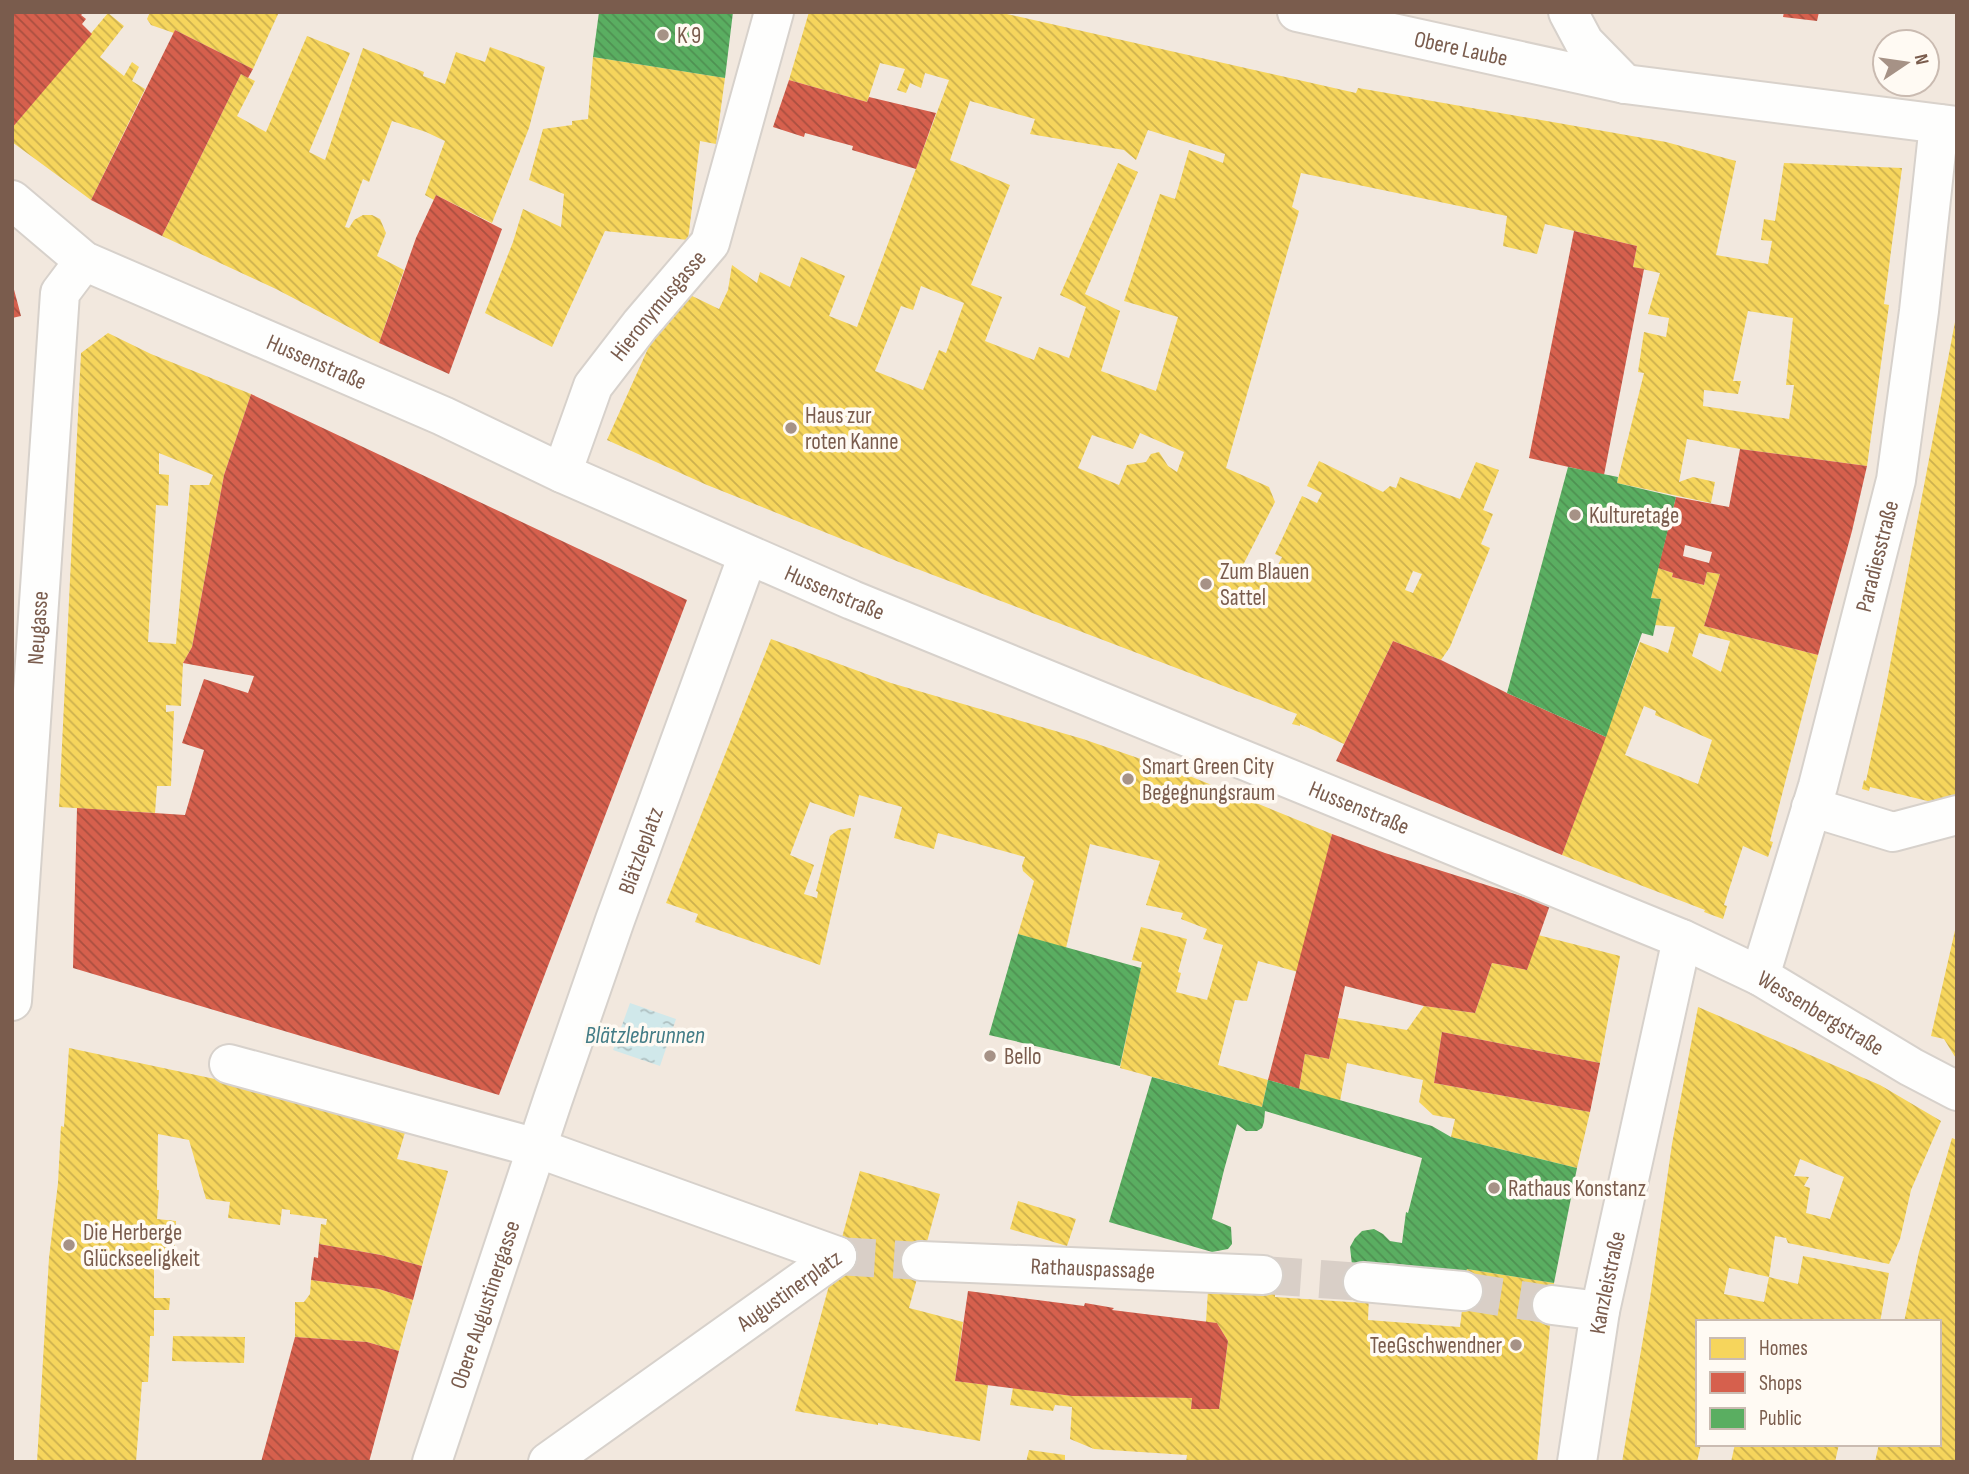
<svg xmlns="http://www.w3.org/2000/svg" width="1969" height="1474" font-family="'Sofia Sans Condensed',sans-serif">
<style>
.residential{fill:#f2e8de;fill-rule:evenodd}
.water{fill:url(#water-ripples)}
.homes{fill:url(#homes-back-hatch);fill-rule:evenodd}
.shops{fill:url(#shops-back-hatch);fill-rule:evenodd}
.public{fill:url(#public-back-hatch)}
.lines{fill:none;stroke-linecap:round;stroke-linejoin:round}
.street-tunnel{stroke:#d9cfc7;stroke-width:38;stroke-dasharray:38 19;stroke-linecap:butt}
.street-casing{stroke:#d7d1cb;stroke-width:42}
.secondary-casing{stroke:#d9d2cb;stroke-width:42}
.street{stroke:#fefefd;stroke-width:38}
.secondary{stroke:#fefefd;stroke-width:38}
.poi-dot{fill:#a69286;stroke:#fffaf3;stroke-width:2.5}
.labels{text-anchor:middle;stroke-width:7;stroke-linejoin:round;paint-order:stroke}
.poi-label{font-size:23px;fill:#7a5c4d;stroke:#fffaf3;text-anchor:start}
.street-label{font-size:23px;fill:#7a5c4d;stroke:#fffaf3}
.water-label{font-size:24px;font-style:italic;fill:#437c86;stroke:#fffaf3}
</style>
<defs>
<pattern id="water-ripples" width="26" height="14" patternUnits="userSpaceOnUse" patternTransform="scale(1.75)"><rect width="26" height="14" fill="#d0e8ea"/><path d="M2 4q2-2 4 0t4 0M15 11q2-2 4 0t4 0" fill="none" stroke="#aebfc0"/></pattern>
<pattern id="homes-back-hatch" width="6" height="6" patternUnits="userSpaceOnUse" patternTransform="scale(1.75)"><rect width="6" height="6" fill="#f6d55c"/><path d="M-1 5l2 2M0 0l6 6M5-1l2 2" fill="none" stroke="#ccb04e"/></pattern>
<pattern id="shops-back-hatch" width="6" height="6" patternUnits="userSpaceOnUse" patternTransform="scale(1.75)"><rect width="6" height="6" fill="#d6604d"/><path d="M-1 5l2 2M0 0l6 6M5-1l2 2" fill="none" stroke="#aa4f40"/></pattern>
<pattern id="public-back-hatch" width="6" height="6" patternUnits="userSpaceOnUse" patternTransform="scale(1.75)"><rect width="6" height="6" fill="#5aae61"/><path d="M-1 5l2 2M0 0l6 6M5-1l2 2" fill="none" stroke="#4f9152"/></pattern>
</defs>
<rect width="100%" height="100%" fill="#f9f5f0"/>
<path class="residential" d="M 12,12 L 1957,12 L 1957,1462 L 12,1462 ZM 1885,42 L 1927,42 L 1927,84 L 1885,84 ZM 1698,1322 L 1939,1322 L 1939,1444 L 1698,1444 Z"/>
<path class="water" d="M 630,1003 L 676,1019 L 660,1066 L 613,1050 Z"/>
<path class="homes" d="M 150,12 L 279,12 L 253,69 L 175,30 L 174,33 L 151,25 L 147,19 Z
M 809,12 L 998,12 L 1356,93 L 1358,88 L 1364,89 L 1666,142 L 1736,161 L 1716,255 L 1768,264 L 1772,241 L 1761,240 L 1764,219 L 1775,221 L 1784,163 L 1902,168 L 1884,304 L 1889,305 L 1867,466 L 1740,449 L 1687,439 L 1679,482 L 1693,477 L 1715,482 L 1711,503 L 1617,483 L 1644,373 L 1638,372 L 1644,332 L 1666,337 L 1669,318 L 1648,314 L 1660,273 L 1633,267 L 1637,246 L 1545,224 L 1537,254 L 1503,246 L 1507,216 L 1301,173 L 1292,207 L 1299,211 L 1226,468 L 1269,487 L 1275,502 L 1241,569 L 1270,581 L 1282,557 L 1275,554 L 1302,496 L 1317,503 L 1322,493 L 1307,486 L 1319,461 L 1383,492 L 1390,486 L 1396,488 L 1400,477 L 1460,499 L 1476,462 L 1499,470 L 1483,510 L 1493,514 L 1481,544 L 1490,548 L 1450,647 L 1441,660 L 1393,641 L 1344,744 L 1300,724 L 1300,726 L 1292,724 L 1297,714 L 899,562 L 707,485 L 607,440 L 659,324 L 688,294 L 719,309 L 728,290 L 732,265 L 757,283 L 760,272 L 790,287 L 801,257 L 845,276 L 829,316 L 857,327 L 949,80 L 925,73 L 921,88 L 910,83 L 906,93 L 897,90 L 905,69 L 880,63 L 867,102 L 789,80 ZM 970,101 L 1035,119 L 1030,134 L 1124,150 L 1136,160 L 1148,130 L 1225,154 L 1223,163 L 1189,150 L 1175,199 L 1160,194 L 1124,301 L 1178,317 L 1156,391 L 1101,371 L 1120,311 L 1085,294 L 1138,172 L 1118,163 L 1060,295 L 1086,307 L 1069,358 L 1039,347 L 1034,360 L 985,341 L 1002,297 L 971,285 L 1010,185 L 950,160 ZM 921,286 L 964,303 L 946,353 L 939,350 L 923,390 L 875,371 L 901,306 L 913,310 ZM 1748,311 L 1793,318 L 1786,385 L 1794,385 L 1789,419 L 1703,406 L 1704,390 L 1738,394 L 1741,381 L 1733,381 ZM 1140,433 L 1184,452 L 1177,472 L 1168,466 L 1159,452 L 1151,454 L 1146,462 L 1127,465 L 1119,485 L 1078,468 L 1092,435 L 1133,449 ZM 1413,571 L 1422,574 L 1413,593 L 1405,590 Z
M 108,13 L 124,26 L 100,57 L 124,76 L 132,62 L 139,67 L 132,81 L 145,89 L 91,200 L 12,142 L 12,128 Z
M 307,36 L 350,53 L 309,152 L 325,160 L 363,48 L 424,72 L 423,76 L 445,84 L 456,52 L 485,62 L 490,47 L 545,67 L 529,128 L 492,223 L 436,195 L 434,200 L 425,195 L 445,141 L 426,132 L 392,121 L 369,182 L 363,179 L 345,227 L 349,228 L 354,220 L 363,215 L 372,215 L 380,219 L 386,233 L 377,256 L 404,270 L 379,343 L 276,289 L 162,236 L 241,74 L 255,81 L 237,116 L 266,132 Z
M 593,57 L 725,78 L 716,144 L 700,141 L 688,240 L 605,231 L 552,347 L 485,313 L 513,242 L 523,209 L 561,227 L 564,194 L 529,180 L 543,129 L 572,125 L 572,121 L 588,119 Z
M 1955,322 L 1957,799 L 1944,805 L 1870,787 L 1869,791 L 1862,789 L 1864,780 L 1866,781 L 1883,702 Z
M 108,333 L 151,354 L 251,394 L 224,475 L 192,647 L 183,663 L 181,706 L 166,705 L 166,712 L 174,711 L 171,786 L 157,786 L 155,813 L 59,807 L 81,353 ZM 159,453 L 213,475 L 209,485 L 190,485 L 176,644 L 148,642 L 156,505 L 168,506 L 169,475 L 159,474 Z
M 1658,568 L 1673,573 L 1672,577 L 1704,585 L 1707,572 L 1720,574 L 1704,626 L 1818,655 L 1770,841 L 1773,842 L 1768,857 L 1743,846 L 1724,905 L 1727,906 L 1723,919 L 1704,912 L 1705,910 L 1562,855 L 1640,642 L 1668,653 L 1675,627 L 1655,625 L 1661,599 L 1651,598 ZM 1699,633 L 1730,641 L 1721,672 L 1692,656 ZM 1644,706 L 1656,711 L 1655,715 L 1712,740 L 1698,784 L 1625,755 Z
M 771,639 L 891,683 L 1083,739 L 1187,775 L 1332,834 L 1298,972 L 1258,961 L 1247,1001 L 1235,1000 L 1218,1065 L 1268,1080 L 1262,1107 L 1120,1068 L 1142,962 L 1132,960 L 1141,927 L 1187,939 L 1178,972 L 1181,973 L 1176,992 L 1207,1000 L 1223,945 L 1203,939 L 1207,929 L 1181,919 L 1183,913 L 1146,905 L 1160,861 L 1090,844 L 1066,948 L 1018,934 L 1034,881 L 1023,871 L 1022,866 L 1025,857 L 938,833 L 934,849 L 894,838 L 902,807 L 859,795 L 854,817 L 810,802 L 790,855 L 814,865 L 804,894 L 817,898 L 818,892 L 816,891 L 830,836 L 838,830 L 851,828 L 820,965 L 695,922 L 698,914 L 666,903 Z
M 1956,926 L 1957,926 L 1957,1060 L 1944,1039 L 1931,1036 Z
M 1538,935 L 1620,956 L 1600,1063 L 1442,1032 L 1434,1083 L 1590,1112 L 1577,1168 L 1451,1137 L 1455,1119 L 1433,1115 L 1419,1102 L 1423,1080 L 1347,1063 L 1340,1101 L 1299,1089 L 1305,1054 L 1329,1059 L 1338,1018 L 1407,1030 L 1424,1006 L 1475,1013 L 1492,963 L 1527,970 Z
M 1698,1007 L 1880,1085 L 1941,1121 L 1911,1190 L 1900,1239 L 1889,1264 L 1788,1243 L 1786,1238 L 1775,1236 L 1769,1277 L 1729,1268 L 1724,1294 L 1764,1302 L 1769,1277 L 1798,1284 L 1803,1256 L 1889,1273 L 1880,1322 L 1698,1322 L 1698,1444 L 1701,1444 L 1697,1462 L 1622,1462 L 1650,1298 L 1672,1144 ZM 1800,1159 L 1844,1177 L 1830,1219 L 1806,1213 L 1810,1188 L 1804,1186 L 1809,1177 L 1794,1176 Z
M 69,1048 L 286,1094 L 407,1126 L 397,1159 L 448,1171 L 422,1266 L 381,1255 L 319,1244 L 321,1224 L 326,1225 L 327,1219 L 290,1214 L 290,1210 L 282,1209 L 280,1225 L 228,1218 L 230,1202 L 206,1199 L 189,1140 L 158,1134 L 157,1190 L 159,1190 L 157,1219 L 176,1221 L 174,1267 L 154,1265 L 154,1298 L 170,1298 L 169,1310 L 154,1310 L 154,1336 L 150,1336 L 148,1382 L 142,1382 L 136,1462 L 37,1462 L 49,1258 L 58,1183 L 61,1126 L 64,1127 Z
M 1952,1138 L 1957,1140 L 1957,1462 L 1875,1462 L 1879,1444 L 1939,1444 L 1939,1322 L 1904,1322 L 1919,1252 Z
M 860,1171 L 940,1194 L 909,1308 L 963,1322 L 955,1381 L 988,1385 L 980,1441 L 878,1423 L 878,1425 L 795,1411 Z
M 1018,1201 L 1076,1219 L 1067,1246 L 1010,1229 Z
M 1467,1269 L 1554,1283 L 1537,1462 L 1186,1462 L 1187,1455 L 1094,1449 L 1070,1439 L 1072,1407 L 1055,1405 L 1053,1411 L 1010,1405 L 1013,1388 L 1072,1396 L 1192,1398 L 1191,1409 L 1219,1409 L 1228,1341 L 1217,1323 L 1206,1322 L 1208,1290 L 1212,1291 L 1212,1293 L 1270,1295 L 1270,1293 L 1275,1293 L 1275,1297 L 1365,1303 L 1365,1295 L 1369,1295 L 1368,1320 L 1460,1327 Z
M 311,1280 L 379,1289 L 413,1300 L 399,1351 L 367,1342 L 295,1337 L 295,1302 L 304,1302 L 310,1294 Z
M 173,1336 L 245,1337 L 244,1363 L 172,1361 Z
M 1735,1444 L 1839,1444 L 1835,1462 L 1731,1462 Z
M 1029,1450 L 1065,1455 L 1065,1462 L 1026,1462 Z"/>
<path class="shops" d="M 12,12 L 84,12 L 81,15 L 86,19 L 82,24 L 92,34 L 12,128 Z
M 1784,12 L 1819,12 L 1817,21 L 1783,17 Z
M 175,30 L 253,69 L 248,78 L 241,74 L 162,236 L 91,200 Z
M 789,80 L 867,102 L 869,97 L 936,113 L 916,169 L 852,150 L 853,146 L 805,133 L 804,137 L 773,127 Z
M 436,195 L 502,229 L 449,374 L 379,343 L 416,238 Z
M 1574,231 L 1637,246 L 1633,267 L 1644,269 L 1604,475 L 1529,458 Z
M 12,282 L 21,316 L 12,318 Z
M 251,394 L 687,600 L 499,1095 L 73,968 L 77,808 L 185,815 L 204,750 L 182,743 L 204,679 L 248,693 L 254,676 L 183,663 L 192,647 L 224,475 Z
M 1740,449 L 1867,466 L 1852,531 L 1818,655 L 1704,626 L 1720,574 L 1707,572 L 1704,585 L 1672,577 L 1673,573 L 1658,568 L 1676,497 L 1729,507 ZM 1685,545 L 1712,552 L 1709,563 L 1683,556 Z
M 1393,641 L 1441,660 L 1507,693 L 1606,737 L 1562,855 L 1336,761 Z
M 1332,834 L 1385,853 L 1550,905 L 1527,970 L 1492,963 L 1475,1013 L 1424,1006 L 1345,986 L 1329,1059 L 1305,1054 L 1299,1089 L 1268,1080 Z
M 1442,1032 L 1600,1063 L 1590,1112 L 1434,1083 Z
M 319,1244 L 381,1255 L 422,1266 L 413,1300 L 379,1289 L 311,1280 L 314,1257 L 318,1258 Z
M 968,1291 L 1084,1306 L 1085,1303 L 1114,1308 L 1112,1310 L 1217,1323 L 1228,1341 L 1219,1409 L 1191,1409 L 1192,1398 L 1072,1396 L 955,1381 Z
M 295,1337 L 367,1342 L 399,1351 L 369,1462 L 261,1462 Z"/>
<path class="public" d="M 599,12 L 733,12 L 725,78 L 593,57 Z
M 1568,467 L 1618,477 L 1617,483 L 1676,497 L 1651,598 L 1661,599 L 1653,636 L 1642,633 L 1606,737 L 1507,693 Z
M 1018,934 L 1141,968 L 1120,1066 L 989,1035 Z
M 1152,1077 L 1262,1107 L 1268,1080 L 1432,1126 L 1451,1137 L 1577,1168 L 1554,1283 L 1467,1269 L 1466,1272 L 1389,1263 L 1379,1270 L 1358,1269 L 1352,1265 L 1350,1247 L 1355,1238 L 1362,1231 L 1374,1229 L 1383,1234 L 1390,1241 L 1402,1243 L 1406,1212 L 1408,1213 L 1422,1158 L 1265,1111 L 1264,1122 L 1262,1128 L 1257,1131 L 1246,1131 L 1237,1124 L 1224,1170 L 1212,1219 L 1231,1227 L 1232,1244 L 1228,1249 L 1212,1252 L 1109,1222 Z"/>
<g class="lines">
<path class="street-tunnel" d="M 837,1256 L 921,1261
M 1263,1275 L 1363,1282
M 1463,1291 L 1552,1305"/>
<defs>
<g id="street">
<path d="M 1568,12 L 1584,42 L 1625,84"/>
<path id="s1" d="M 12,200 L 84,261 L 443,416 L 562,473 L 852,600 L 1682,939 L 1760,976 L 1911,1067 L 1957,1091"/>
<path id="s2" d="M 562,473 L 593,386 L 640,325 L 710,243 L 774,12"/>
<path d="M 1811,807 L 1893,832 L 1957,815"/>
<path id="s3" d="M 1760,976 L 1818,786 L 1896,480 L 1919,311 L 1939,124"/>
<path id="s4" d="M 12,1001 L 60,293 L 84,261"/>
<path d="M 229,1064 L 537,1148 L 837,1256"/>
<path id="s5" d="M 921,1261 L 1263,1275"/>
<path d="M 1363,1282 L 1463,1291"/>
<path d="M 1552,1305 L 1600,1311"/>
<path id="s6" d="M 432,1462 L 553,1099 L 615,920 L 748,555"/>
<path id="s7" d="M 548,1462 L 837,1256"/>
<path id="s8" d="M 1577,1462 L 1600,1311 L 1682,939"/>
</g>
<g id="secondary">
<path id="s9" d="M 1297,12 L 1625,84 L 1957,126"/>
</g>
</defs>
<use href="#street" class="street-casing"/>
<use href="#secondary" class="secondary-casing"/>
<use href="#street" class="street"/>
<use href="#secondary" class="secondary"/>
</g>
<g class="poi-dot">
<circle cx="663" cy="35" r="7"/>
<circle cx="791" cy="428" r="7"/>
<circle cx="1575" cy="515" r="7"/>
<circle cx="1206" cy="584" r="7"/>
<circle cx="1128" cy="779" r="7"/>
<circle cx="990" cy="1056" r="7"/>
<circle cx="1494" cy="1188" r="7"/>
<circle cx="69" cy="1245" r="7"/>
<circle cx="1516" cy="1345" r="7"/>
</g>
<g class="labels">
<g class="poi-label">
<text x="677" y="43">K 9</text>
<text x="805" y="423">Haus zur<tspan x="805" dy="26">roten Kanne</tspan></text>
<text x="1589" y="523">Kulturetage</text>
<text x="1220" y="579">Zum Blauen<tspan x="1220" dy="26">Sattel</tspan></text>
<text x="1142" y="774">Smart Green City<tspan x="1142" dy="26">Begegnungsraum</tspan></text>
<text x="1004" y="1064">Bello</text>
<text x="1508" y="1196">Rathaus Konstanz</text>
<text x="83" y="1240">Die Herberge<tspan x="83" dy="26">Glückseeligkeit</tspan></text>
<text x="1502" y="1353" text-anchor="end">TeeGschwendner</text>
</g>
<g class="street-label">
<text dy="8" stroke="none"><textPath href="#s9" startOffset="168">Obere Laube</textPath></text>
<text dy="8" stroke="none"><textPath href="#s2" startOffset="196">Hieronymusgasse</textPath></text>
<text dy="8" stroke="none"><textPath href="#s1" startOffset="348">Hussenstraße</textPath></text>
<text dy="8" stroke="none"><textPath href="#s3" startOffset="436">Paradiesstraße</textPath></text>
<text dy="8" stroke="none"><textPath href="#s1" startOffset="915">Hussenstraße</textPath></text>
<text dy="8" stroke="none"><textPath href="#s4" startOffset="374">Neugasse</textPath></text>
<text dy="8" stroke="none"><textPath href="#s1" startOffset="1482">Hussenstraße</textPath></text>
<text dy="8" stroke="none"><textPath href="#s6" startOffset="646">Blätzleplatz</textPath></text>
<text dy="8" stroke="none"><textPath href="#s1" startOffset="1988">Wessenbergstraße</textPath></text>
<text dy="8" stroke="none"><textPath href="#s5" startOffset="172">Rathauspassage</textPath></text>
<text dy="8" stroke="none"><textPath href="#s8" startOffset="182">Kanzleistraße</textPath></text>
<text dy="8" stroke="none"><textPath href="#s7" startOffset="296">Augustinerplatz</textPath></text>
<text dy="8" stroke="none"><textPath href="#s6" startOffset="166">Obere Augustinergasse</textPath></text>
</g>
<g class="water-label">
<text x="645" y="1043">Blätzlebrunnen</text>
</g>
</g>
<rect width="1969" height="1474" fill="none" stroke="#7a5c4d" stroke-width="28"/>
<rect x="1696" y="1320" width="245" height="126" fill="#fffaf3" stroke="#cabbb1" stroke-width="2"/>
<rect x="1710" y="1338" width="35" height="21" fill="#f6d55c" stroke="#cabbb1" stroke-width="2"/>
<text x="1759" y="1355" font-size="21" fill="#7a5c4d">Homes</text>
<rect x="1710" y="1372" width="35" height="21" fill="#d6604d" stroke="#cabbb1" stroke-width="2"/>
<text x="1759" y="1390" font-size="21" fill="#7a5c4d">Shops</text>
<rect x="1710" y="1408" width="35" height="21" fill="#5aae61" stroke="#cabbb1" stroke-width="2"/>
<text x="1759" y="1425" font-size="21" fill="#7a5c4d">Public</text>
<g transform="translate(1906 63) rotate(77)"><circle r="33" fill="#fffaf3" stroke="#cabbb1" stroke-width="2"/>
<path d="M0-5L12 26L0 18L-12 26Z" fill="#a69286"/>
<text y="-10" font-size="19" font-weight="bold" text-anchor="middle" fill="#7a5c4d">N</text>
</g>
</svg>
